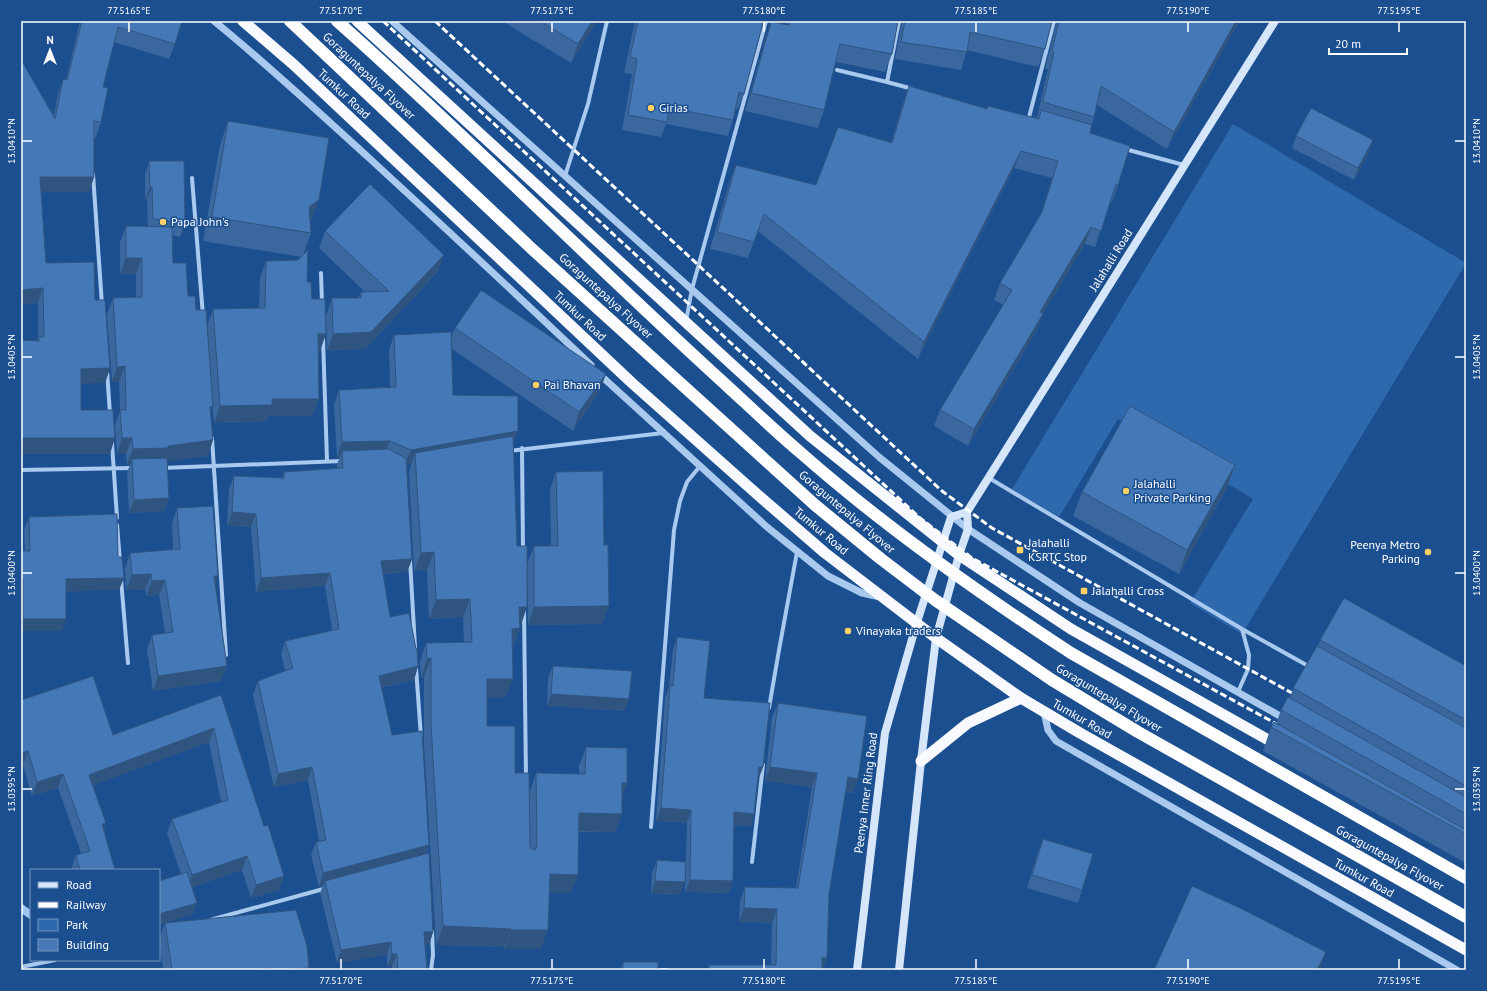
<svg xmlns="http://www.w3.org/2000/svg" width="1487" height="991" font-family="'PT Sans',sans-serif">
<style>
.green{fill:#2e69ad}
.lines{fill:none;stroke-linecap:round;stroke-linejoin:round}
.stream{stroke:#9cc4f0;stroke-width:8}
.minor{stroke:#a9c9ee;stroke-width:4}
.tertiary{stroke:#a9c9ee;stroke-width:7}
.secondary{stroke:#d6e6fa;stroke-width:8}
.trunk{stroke:#f8faff;stroke-width:11}
.rail{stroke:#fff;stroke-width:3;stroke-dasharray:7 3;stroke-linecap:butt}
.motorway-bridge{stroke:#fff;stroke-width:12}
.wall{fill:#3a679d}
.shaded-wall{fill:#305480}
.building{fill:#4478b7;stroke:#305480}
.ticks{fill:none;stroke:#fff;stroke-width:1.5}
.poi-dot{fill:#ffd166;stroke:#1b4f8f;stroke-width:1.5}
.labels{text-anchor:middle;stroke-width:3;stroke-linejoin:round;paint-order:stroke}
.street-label{font-size:12px;fill:#fff;stroke:#1b4f8f}
.poi-label{font-size:12px;fill:#fff;stroke:#1b4f8f;text-anchor:start}
.neatline{fill:none;stroke:#fff;stroke-width:1.5}
.ticks-label{font-size:10px;text-anchor:middle;fill:#fff}
</style>
<rect width="100%" height="100%" fill="#1b4f8f"/>
<path class="green" d="M 1233,124 L 1466,263 L 1242,634 L 1190,603 L 1253,499 L 1118,419 L 1059,517 L 1012,489 Z"/>
<g class="lines">
<path class="stream" d="M 21,908 L 31,915"/>
<path class="minor" d="M 899,21 L 887,82 L 913,89
M 837,70 L 887,82
M 1028,121 L 1054,21
M 1125,149 L 1184,165
M 93,174 L 102,305
M 565,176 L 588,104 L 607,21
M 192,178 L 203,316
M 321,273 L 322,303
M 686,321 L 692,289 L 766,21
M 323,338 L 327,461
M 107,371 L 110,414
M 212,438 L 226,655
M 112,443 L 117,518
M 522,448 L 523,550
M 509,451 L 663,433
M 163,468 L 342,461
M 21,470 L 133,468
M 989,478 L 1242,629 L 1249,655 L 1248,669 L 1238,692
M 117,525 L 120,562
M 410,560 L 415,647
M 121,579 L 128,663
M 524,611 L 526,778
M 1242,629 L 1310,667
M 416,668 L 421,737
M 769,708 L 779,650 L 797,552
M 651,827 L 674,530 L 680,501 L 687,482 L 700,466
M 752,862 L 763,765
M 210,920 L 327,888
M 21,967 L 55,960
M 431,970 L 433,955 L 432,931
M 661,970 L 666,970"/>
<path class="tertiary" d="M 214,21 C 267,64 317,111 368,157 C 443,226 517,295 591,365
M 392,21 L 879,457 L 968,529 L 1080,603 L 1287,720
M 598,373 L 767,527 L 828,576 L 862,593 L 880,597
M 1044,712 L 1048,730 L 1056,741 L 1457,970"/>
<path class="secondary" d="M 967,512 L 1275,21
M 857,970 L 885,733 L 917,622 L 951,517 L 967,512
M 899,970 L 921,761 L 936,638 L 959,555 L 968,529 L 967,512"/>
<path class="trunk" d="M 243,21 L 293,64 L 632,383 L 758,495 L 825,553 L 936,638 L 1021,698 L 1080,733 L 1466,950
M 357,21 L 810,436 L 959,555 L 1071,629 L 1279,746
M 921,761 L 968,723 L 1021,698"/>
<path class="rail" d="M 383,21 L 920,518 L 972,558 L 1284,728
M 435,21 L 942,491 L 992,528 L 1301,698"/>
<path class="motorway-bridge" d="M 290,21 L 531,248 L 815,505 L 881,559 L 935,600 L 1052,680 L 1138,732 L 1466,917
M 337,21 C 470,139 594,265 725,384 C 750,407 775,431 801,453 C 885,527 977,592 1071,653 L 1466,878"/>
</g>
<path class="wall" d="M 80,21 L 182,21 L 175,44 L 169,59 L 114,42 L 103,87 L 101,122 L 96,137 L 94,137 L 94,177 L 89,192 L 41,192 L 46,263 L 95,300 L 110,368 L 105,383 L 81,383 L 81,410 L 110,454 L 21,454 L 21,340 L 37,341 L 38,338 L 38,303 L 21,304 L 21,62 L 54,115 L 58,94 L 63,79 L 66,80 Z
M 502,21 L 597,21 L 571,63 Z
M 635,21 L 754,21 L 744,94 L 738,109 L 736,109 L 733,120 L 728,136 L 666,124 L 661,137 L 622,130 L 632,74 L 624,73 Z
M 787,21 L 898,21 L 892,54 L 885,72 L 836,62 L 824,110 L 818,128 L 745,111 L 765,40 L 771,22 L 786,25 Z
M 902,21 L 1052,21 L 1045,49 L 1038,67 L 967,50 L 961,70 L 895,59 Z
M 1057,21 L 1239,21 L 1238,24 L 1167,149 L 1097,105 L 1094,117 L 1092,124 L 1090,133 L 1118,185 L 1112,202 L 1110,201 L 1095,247 L 1085,244 L 1043,314 L 1037,330 L 968,446 L 934,426 L 940,410 L 1003,305 L 994,300 L 1000,283 L 1041,215 L 1052,178 L 1014,168 L 918,359 L 758,231 L 748,258 L 710,249 L 730,181 L 736,165 L 816,185 L 891,143 L 903,103 L 909,86 L 987,109 L 988,106 L 1037,118 L 1048,69 L 1045,69 Z
M 228,121 L 310,223 L 311,233 L 303,255 L 307,282 L 312,299 L 320,351 L 318,351 L 319,399 L 312,416 L 268,416 L 266,422 L 214,423 L 207,326 L 213,309 L 259,308 L 260,278 L 266,261 L 298,260 L 301,257 L 203,241 L 220,145 Z
M 1296,136 L 1369,153 L 1354,180 L 1292,148 Z
M 149,161 L 185,224 L 180,237 L 172,235 L 173,263 L 196,310 L 213,407 L 210,414 L 208,456 L 167,461 L 169,498 L 164,511 L 129,513 L 127,472 L 130,465 L 127,465 L 126,454 L 117,454 L 115,425 L 120,411 L 119,382 L 112,382 L 107,314 L 113,298 L 136,298 L 136,274 L 120,274 L 120,242 L 126,226 L 148,227 L 147,199 L 145,200 L 145,174 Z
M 325,231 L 438,272 L 365,349 L 327,351 L 326,316 L 332,298 L 358,298 L 361,292 L 365,292 L 319,248 Z
M 455,328 L 606,374 L 599,392 L 573,431 L 452,349 L 453,395 L 513,445 L 521,625 L 520,625 L 520,628 L 513,647 L 512,647 L 513,679 L 506,697 L 487,697 L 487,726 L 515,773 L 530,792 L 536,773 L 579,774 L 579,766 L 586,747 L 627,783 L 622,796 L 622,814 L 615,832 L 578,832 L 578,875 L 571,893 L 549,893 L 541,949 L 504,949 L 504,947 L 436,945 L 424,744 L 424,677 L 421,678 L 420,662 L 426,643 L 464,643 L 463,617 L 429,619 L 427,570 L 414,571 L 409,472 L 411,464 L 407,465 L 412,559 L 407,572 L 383,574 L 390,617 L 418,666 L 414,680 L 381,688 L 392,735 L 429,845 L 426,854 L 433,932 L 429,945 L 425,945 L 427,970 L 392,970 L 392,966 L 387,967 L 387,955 L 337,963 L 320,893 L 323,885 L 319,887 L 311,855 L 316,842 L 319,841 L 308,780 L 274,787 L 253,695 L 258,681 L 285,671 L 281,654 L 285,641 L 332,630 L 325,586 L 256,592 L 251,527 L 227,526 L 229,489 L 234,476 L 282,478 L 284,472 L 337,469 L 337,464 L 340,457 L 337,457 L 334,405 L 339,390 L 390,387 L 389,350 L 394,335 L 451,337 Z
M 556,472 L 604,545 L 602,624 L 528,625 L 527,564 L 534,546 L 551,546 L 550,490 Z
M 1227,488 L 1179,574 L 1073,516 L 1082,492 Z
M 177,508 L 215,585 L 227,666 L 221,681 L 153,691 L 147,650 L 152,635 L 165,633 L 159,595 L 146,596 L 145,590 L 126,590 L 125,569 L 130,553 L 173,550 L 172,523 Z
M 29,517 L 119,590 L 66,591 L 62,631 L 21,631 L 21,551 L 25,551 L 24,530 Z
M 677,637 L 704,698 L 763,767 L 758,780 L 754,814 L 750,826 L 734,825 L 729,893 L 685,892 L 687,823 L 656,821 L 665,698 L 669,687 L 673,650 Z
M 1320,640 L 1466,666 L 1466,863 L 1263,751 L 1271,727 L 1276,724 L 1281,710 L 1290,698 L 1293,688 L 1318,646 Z
M 553,666 L 625,711 L 547,706 L 548,678 Z
M 221,695 L 264,826 L 284,876 L 279,890 L 251,898 L 242,870 L 192,887 L 197,903 L 192,915 L 181,874 L 167,833 L 172,819 L 221,802 L 209,742 L 93,785 L 104,830 L 115,870 L 71,870 L 71,869 L 76,855 L 81,853 L 58,788 L 32,796 L 23,765 L 21,766 L 21,700 L 113,735 Z
M 778,703 L 858,779 L 853,793 L 845,792 L 829,894 L 827,958 L 822,970 L 707,970 L 709,965 L 771,965 L 772,923 L 739,922 L 740,901 L 745,887 L 796,888 L 812,787 L 765,781 L 772,717 Z
M 1043,839 L 1082,890 L 1078,903 L 1027,888 L 1038,852 Z
M 657,860 L 680,895 L 651,894 L 652,873 Z
M 165,923 L 309,968 L 308,970 L 163,970 L 159,939 Z
M 623,962 L 658,970 L 620,970 Z"/>
<path class="shaded-wall" d="M 592,21 L 597,21 L 571,63 L 578,44 Z
M 1236,21 L 1239,21 L 1238,24 L 1167,149 L 1174,132 Z
M 1373,140 L 1369,153 L 1354,180 L 1358,168 Z
M 1021,151 L 1014,168 L 918,359 L 924,342 Z
M 40,177 L 94,177 L 89,192 L 35,192 Z
M 150,187 L 152,187 L 147,199 L 145,200 Z
M 319,200 L 310,223 L 309,207 Z
M 1091,227 L 1085,244 L 1043,314 L 1037,330 L 968,446 L 974,429 L 1040,312 Z
M 444,255 L 438,272 L 365,349 L 327,351 L 333,334 Z
M 126,258 L 142,258 L 136,274 L 120,274 Z
M 43,288 L 38,303 L 21,304 L 21,290 Z
M 318,334 L 326,334 L 320,351 L 311,351 Z
M 125,366 L 119,382 L 112,382 L 117,367 Z
M 110,368 L 105,383 L 76,384 L 81,369 Z
M 606,374 L 599,392 L 573,431 L 579,412 Z
M 272,399 L 319,399 L 312,416 L 268,416 L 266,422 L 214,423 L 220,406 Z
M 210,407 L 213,407 L 207,423 Z
M 518,431 L 512,446 L 415,453 L 411,464 L 405,465 L 411,450 Z
M 21,438 L 115,438 L 110,454 L 21,454 Z
M 122,438 L 132,438 L 126,454 L 117,454 Z
M 213,440 L 208,456 L 163,462 L 132,459 L 130,465 L 127,465 L 133,449 L 168,446 Z
M 390,441 L 384,456 L 342,451 L 340,457 L 337,457 L 342,442 Z
M 1235,465 L 1227,488 L 1179,574 L 1187,550 Z
M 169,498 L 164,511 L 129,513 L 134,500 Z
M 232,512 L 256,514 L 251,527 L 227,526 Z
M 434,552 L 427,570 L 414,571 L 421,553 Z
M 412,559 L 407,572 L 376,574 L 381,561 Z
M 330,573 L 325,586 L 256,592 L 261,578 Z
M 151,574 L 145,590 L 126,590 L 132,575 Z
M 214,576 L 218,576 L 213,591 Z
M 124,578 L 119,590 L 62,592 L 66,579 Z
M 21,579 L 23,579 L 21,585 Z
M 165,580 L 159,595 L 146,596 L 152,581 Z
M 470,599 L 463,617 L 429,619 L 436,600 Z
M 609,606 L 602,624 L 528,625 L 534,607 Z
M 519,607 L 527,607 L 521,625 L 512,625 Z
M 23,619 L 66,619 L 62,631 L 21,631 L 21,626 Z
M 520,628 L 513,647 L 505,647 L 512,629 Z
M 431,658 L 424,677 L 421,678 L 427,659 Z
M 227,666 L 221,681 L 153,691 L 158,676 Z
M 418,666 L 414,680 L 374,689 L 379,676 Z
M 487,679 L 513,679 L 506,697 L 480,698 Z
M 551,694 L 629,699 L 625,711 L 547,706 Z
M 214,728 L 209,742 L 84,789 L 89,775 Z
M 28,751 L 23,765 L 21,766 L 21,753 Z
M 312,767 L 308,780 L 274,787 L 278,774 Z
M 759,767 L 763,767 L 758,780 Z
M 770,767 L 817,773 L 812,787 L 765,781 Z
M 63,774 L 58,788 L 32,796 L 37,782 Z
M 848,777 L 858,779 L 853,793 L 843,791 Z
M 622,783 L 627,783 L 620,802 Z
M 661,808 L 691,810 L 687,823 L 656,821 Z
M 734,812 L 754,814 L 750,826 L 730,824 Z
M 579,813 L 622,814 L 615,832 L 572,831 Z
M 106,823 L 101,837 L 102,824 Z
M 429,845 L 424,858 L 325,881 L 323,885 L 319,887 L 323,873 Z
M 247,856 L 242,870 L 187,889 L 192,875 Z
M 550,874 L 578,875 L 571,893 L 543,893 Z
M 284,876 L 279,890 L 251,898 L 256,885 Z
M 690,880 L 733,881 L 729,893 L 685,892 Z
M 655,881 L 685,882 L 680,895 L 651,894 Z
M 197,903 L 192,915 L 159,925 L 159,914 Z
M 744,908 L 777,909 L 772,923 L 739,922 Z
M 443,926 L 511,929 L 504,947 L 436,945 Z
M 511,930 L 548,930 L 541,949 L 504,949 Z
M 424,932 L 433,932 L 429,945 L 420,945 Z
M 391,942 L 387,955 L 337,963 L 341,950 Z
M 1326,952 L 1320,970 L 1317,970 Z
M 392,954 L 397,954 L 392,966 L 387,967 Z
M 822,958 L 827,958 L 822,970 L 818,970 Z
M 270,968 L 269,970 L 257,970 Z
M 309,968 L 308,970 L 281,970 Z"/>
<path class="building" d="M 82,21 L 182,21 L 175,44 L 118,27 L 103,87 L 108,88 L 101,122 L 94,121 L 94,177 L 40,177 L 46,263 L 94,262 L 95,300 L 105,300 L 110,368 L 81,369 L 81,410 L 113,410 L 115,438 L 21,438 L 21,340 L 39,341 L 39,337 L 44,337 L 43,288 L 21,290 L 21,62 L 23,63 L 55,119 L 63,79 L 67,80 Z
M 540,21 L 592,21 L 578,44 Z
M 638,21 L 754,21 L 763,23 L 744,94 L 739,92 L 733,120 L 669,108 L 667,122 L 628,115 L 637,59 L 630,57 Z
M 790,21 L 898,21 L 892,54 L 840,44 L 824,110 L 751,93 L 771,22 L 789,25 Z
M 905,21 L 1052,21 L 1045,49 L 970,32 L 967,52 L 901,42 Z
M 1059,21 L 1236,21 L 1174,132 L 1101,86 L 1094,117 L 1043,102 L 1054,52 L 1052,51 Z
M 909,86 L 987,109 L 988,106 L 1039,119 L 1041,110 L 1092,125 L 1090,133 L 1130,146 L 1118,185 L 1116,184 L 1101,231 L 1091,227 L 1040,312 L 1043,314 L 974,429 L 940,410 L 1012,290 L 1000,283 L 1042,212 L 1058,161 L 1021,151 L 924,342 L 764,214 L 754,242 L 717,232 L 736,165 L 816,185 L 838,127 L 892,143 Z
M 1311,108 L 1373,140 L 1358,168 L 1296,136 Z
M 228,121 L 329,138 L 319,200 L 309,207 L 311,233 L 212,217 Z
M 149,161 L 184,161 L 185,224 L 153,219 L 152,187 L 150,187 Z
M 370,184 L 444,255 L 371,332 L 333,334 L 332,298 L 361,298 L 361,292 L 389,291 L 325,231 Z
M 126,226 L 172,227 L 173,263 L 186,263 L 188,296 L 195,296 L 196,310 L 206,310 L 213,407 L 210,407 L 213,440 L 168,446 L 168,448 L 133,449 L 132,438 L 122,438 L 120,410 L 126,410 L 125,366 L 117,367 L 113,298 L 142,297 L 142,258 L 126,258 Z
M 308,250 L 307,282 L 311,282 L 312,299 L 325,299 L 326,334 L 318,334 L 319,399 L 272,399 L 272,405 L 220,406 L 213,309 L 265,308 L 266,261 L 298,260 Z
M 481,290 L 606,374 L 579,412 L 455,328 Z
M 451,332 L 453,395 L 518,396 L 518,431 L 411,450 L 390,441 L 342,442 L 339,390 L 396,387 L 394,335 Z
M 1130,406 L 1235,465 L 1187,550 L 1082,492 Z
M 513,436 L 517,546 L 527,546 L 527,607 L 519,607 L 520,628 L 512,629 L 513,679 L 487,679 L 487,726 L 515,726 L 515,773 L 529,773 L 530,846 L 532,849 L 535,850 L 537,846 L 536,773 L 585,774 L 586,747 L 627,748 L 627,783 L 622,783 L 622,814 L 579,813 L 578,875 L 550,874 L 548,930 L 511,930 L 511,929 L 443,926 L 431,725 L 431,658 L 427,659 L 426,643 L 472,642 L 470,599 L 436,600 L 434,552 L 421,553 L 415,453 Z
M 388,449 L 406,458 L 412,559 L 381,561 L 390,617 L 409,613 L 416,649 L 417,649 L 418,666 L 379,676 L 392,735 L 422,731 L 429,845 L 323,873 L 316,842 L 326,840 L 312,767 L 278,774 L 258,681 L 293,668 L 285,641 L 339,629 L 330,573 L 261,578 L 256,514 L 232,512 L 234,476 L 284,478 L 284,472 L 343,468 L 342,451 Z
M 167,458 L 169,498 L 134,500 L 132,459 Z
M 603,471 L 604,545 L 608,545 L 609,606 L 534,607 L 534,546 L 558,546 L 556,472 Z
M 213,506 L 218,576 L 214,576 L 227,666 L 158,676 L 152,635 L 173,632 L 165,580 L 152,581 L 151,574 L 132,575 L 130,553 L 180,549 L 177,508 Z
M 117,514 L 118,557 L 122,557 L 124,578 L 66,579 L 66,619 L 23,619 L 23,579 L 21,579 L 21,551 L 30,551 L 29,517 Z
M 1344,598 L 1466,666 L 1466,720 L 1320,640 Z
M 677,637 L 710,641 L 704,698 L 770,703 L 763,767 L 759,767 L 754,814 L 734,812 L 733,881 L 690,880 L 691,810 L 661,808 L 670,686 L 673,686 Z
M 1317,646 L 1466,728 L 1466,786 L 1293,688 Z
M 553,666 L 632,671 L 629,699 L 551,694 Z
M 93,676 L 113,735 L 221,695 L 264,826 L 268,825 L 284,876 L 256,885 L 247,856 L 192,875 L 172,819 L 228,800 L 214,728 L 89,775 L 106,823 L 102,824 L 115,870 L 80,870 L 76,855 L 90,851 L 63,774 L 37,782 L 28,751 L 21,753 L 21,700 Z
M 1288,697 L 1466,797 L 1466,814 L 1281,710 Z
M 778,703 L 867,716 L 858,779 L 848,777 L 829,894 L 827,958 L 822,958 L 822,970 L 709,970 L 709,965 L 776,965 L 777,909 L 744,908 L 745,887 L 798,888 L 817,773 L 770,767 Z
M 1274,722 L 1466,830 L 1466,834 L 1271,727 Z
M 1043,839 L 1093,854 L 1082,890 L 1032,875 Z
M 429,853 L 433,932 L 424,932 L 427,970 L 398,970 L 397,954 L 392,954 L 391,942 L 341,950 L 325,881 Z
M 657,860 L 686,862 L 685,882 L 655,881 Z
M 187,872 L 197,903 L 159,914 L 159,881 Z
M 1192,886 L 1240,908 L 1326,952 L 1317,970 L 1154,970 Z
M 296,910 L 307,946 L 309,968 L 281,970 L 270,970 L 270,968 L 257,970 L 172,970 L 165,923 Z
M 623,962 L 658,962 L 658,970 L 623,970 Z"/>
<path class="ticks" d="M 129,22 L 129,32M 341,22 L 341,32M 552,22 L 552,32M 764,22 L 764,32M 976,22 L 976,32M 1188,22 L 1188,32M 1399,22 L 1399,32M 22,141 L 32,141M 1455,141 L 1465,141M 22,357 L 32,357M 1455,357 L 1465,357M 22,573 L 32,573M 1455,573 L 1465,573M 22,789 L 32,789M 1455,789 L 1465,789M 341,959 L 341,969M 552,959 L 552,969M 764,959 L 764,969M 976,959 L 976,969M 1188,959 L 1188,969M 1399,959 L 1399,969"/>
<g class="poi-dot">
<circle cx="651" cy="108" r="4"/>
<circle cx="163" cy="222" r="4"/>
<circle cx="536" cy="385" r="4"/>
<circle cx="1126" cy="491" r="4"/>
<rect x="1016" y="546" width="8" height="8" rx="2"/>
<circle cx="1428" cy="552" r="4"/>
<rect x="1080" y="587" width="8" height="8" rx="2"/>
<circle cx="848" cy="631" r="4"/>
</g>
<g class="labels">
<g class="street-label">
<text transform="translate(369 76) rotate(43)" y="4">Goraguntepalya Flyover</text>
<text transform="translate(344 94) rotate(43)" y="4">Tumkur Road</text>
<text transform="translate(1111 260) rotate(-58)" y="4">Jalahalli Road</text>
<text transform="translate(606 296) rotate(42)" y="4">Goraguntepalya Flyover</text>
<text transform="translate(580 316) rotate(43)" y="4">Tumkur Road</text>
<text transform="translate(847 512) rotate(40)" y="4">Goraguntepalya Flyover</text>
<text transform="translate(821 531) rotate(40)" y="4">Tumkur Road</text>
<text transform="translate(1109 698) rotate(31)" y="4">Goraguntepalya Flyover</text>
<text transform="translate(1082 719) rotate(30)" y="4">Tumkur Road</text>
<text transform="translate(866 793) rotate(-83)" y="4">Peenya Inner Ring Road</text>
<text transform="translate(1390 858) rotate(29)" y="4">Goraguntepalya Flyover</text>
<text transform="translate(1364 878) rotate(29)" y="4">Tumkur Road</text>
</g>
<g class="poi-label">
<text x="659" y="112">Girias</text>
<text x="171" y="226">Papa John's</text>
<text x="544" y="389">Pai Bhavan</text>
<text x="1134" y="488">Jalahalli<tspan x="1134" dy="14">Private Parking</tspan></text>
<text x="1028" y="547">Jalahalli<tspan x="1028" dy="14">KSRTC Stop</tspan></text>
<text x="1420" y="549" text-anchor="end">Peenya Metro<tspan x="1420" dy="14">Parking</tspan></text>
<text x="1092" y="595">Jalahalli Cross</text>
<text x="856" y="635">Vinayaka traders</text>
</g>
</g>
<rect width="1487" height="991" fill="none" stroke="#1b4f8f" stroke-width="44"/>
<rect x="30" y="869" width="130" height="92" fill="#1b4f8f" stroke="#7695bc"/>
<rect x="38" y="882" width="20" height="6" fill="#d6e6fa" stroke="#7695bc"/>
<text x="66" y="889" font-size="12" fill="#ffffff">Road</text>
<rect x="38" y="902" width="20" height="6" fill="#ffffff" stroke="#7695bc"/>
<text x="66" y="909" font-size="12" fill="#ffffff">Railway</text>
<rect x="38" y="919" width="20" height="12" fill="#2e69ad" stroke="#7695bc"/>
<text x="66" y="929" font-size="12" fill="#ffffff">Park</text>
<rect x="38" y="939" width="20" height="12" fill="#4478b7" stroke="#7695bc"/>
<text x="66" y="949" font-size="12" fill="#ffffff">Building</text>
<g transform="translate(50 50)" stroke="#1b4f8f" stroke-width="3" paint-order="stroke">
<path d="M0-3L7 15L0 10L-7 15Z" fill="#ffffff"/>
<text y="-6" font-size="11" font-weight="bold" text-anchor="middle" fill="#ffffff">N</text>
</g>
<path d="M1329 48v6h78v-6" fill="none" stroke="#ffffff" stroke-width="2"/>
<text x="1335" y="48" font-size="12" fill="#ffffff" stroke="#1b4f8f" stroke-width="3" paint-order="stroke">20 m</text>
<rect x="22" y="22" width="1443" height="947" class="neatline"/>
<g class="ticks-label">
<text x="129" y="14">77.5165°E</text>
<text x="341" y="14">77.5170°E</text>
<text x="552" y="14">77.5175°E</text>
<text x="764" y="14">77.5180°E</text>
<text x="976" y="14">77.5185°E</text>
<text x="1188" y="14">77.5190°E</text>
<text x="1399" y="14">77.5195°E</text>
<text transform="translate(11 141) rotate(-90)" y="4">13.0410°N</text>
<text transform="translate(1476 141) rotate(-90)" y="4">13.0410°N</text>
<text transform="translate(11 357) rotate(-90)" y="4">13.0405°N</text>
<text transform="translate(1476 357) rotate(-90)" y="4">13.0405°N</text>
<text transform="translate(11 573) rotate(-90)" y="4">13.0400°N</text>
<text transform="translate(1476 573) rotate(-90)" y="4">13.0400°N</text>
<text transform="translate(11 789) rotate(-90)" y="4">13.0395°N</text>
<text transform="translate(1476 789) rotate(-90)" y="4">13.0395°N</text>
<text x="341" y="984">77.5170°E</text>
<text x="552" y="984">77.5175°E</text>
<text x="764" y="984">77.5180°E</text>
<text x="976" y="984">77.5185°E</text>
<text x="1188" y="984">77.5190°E</text>
<text x="1399" y="984">77.5195°E</text>
</g>
</svg>
